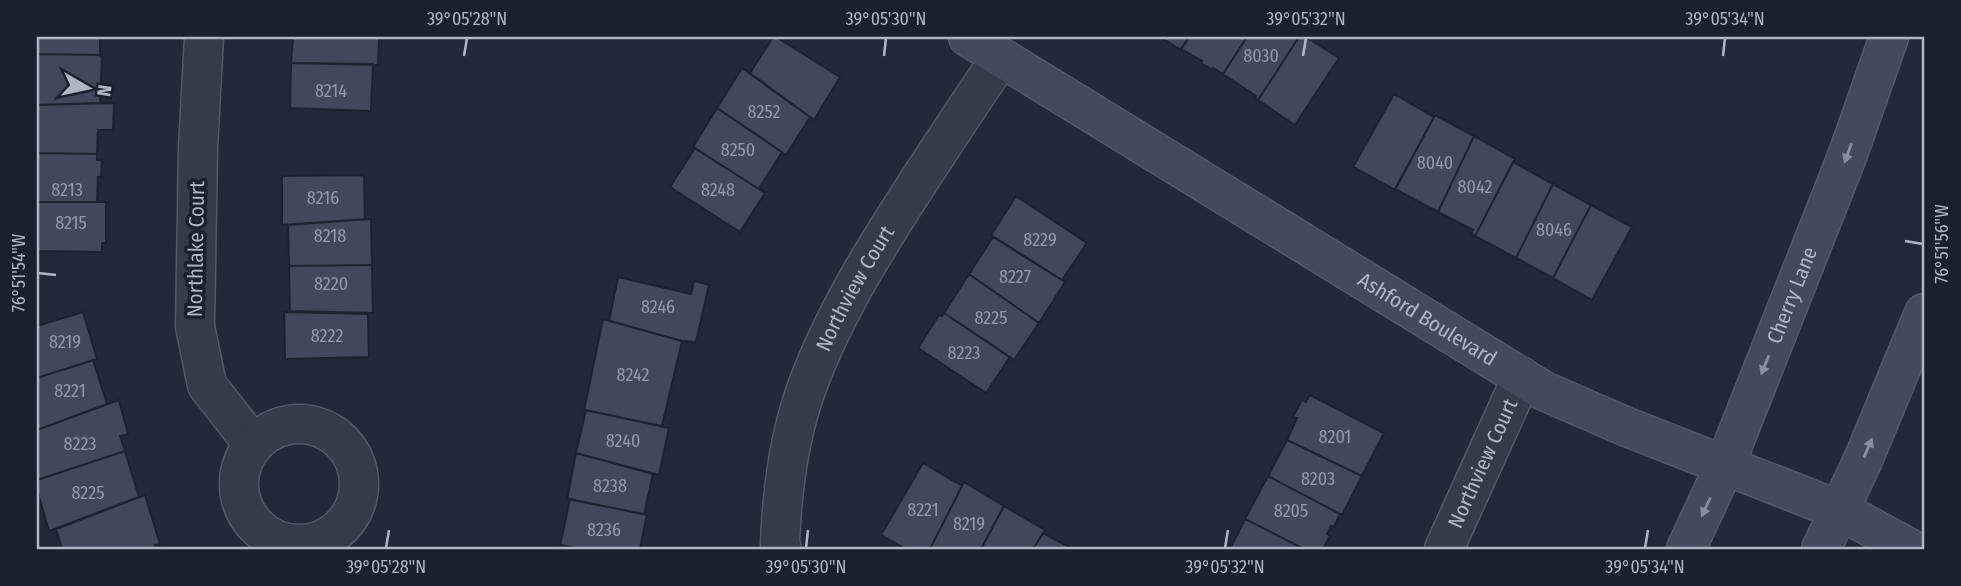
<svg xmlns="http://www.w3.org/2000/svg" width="1961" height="586" font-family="'Fira Sans Condensed',sans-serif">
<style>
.building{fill:#414859;stroke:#1d222f;stroke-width:2}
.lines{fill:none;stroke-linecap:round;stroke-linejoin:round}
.street-casing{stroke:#535966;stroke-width:41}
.secondary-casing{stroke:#535966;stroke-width:41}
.path{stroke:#435358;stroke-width:4.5;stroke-dasharray:5 5;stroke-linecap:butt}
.street{stroke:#353b48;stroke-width:38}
.secondary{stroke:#444a5b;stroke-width:38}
.oneway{fill:#8a909f}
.ticks{fill:none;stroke:#b0b6c4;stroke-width:2.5}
.labels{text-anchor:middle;stroke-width:7;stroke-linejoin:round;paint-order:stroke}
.number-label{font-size:18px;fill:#949aa9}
.street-label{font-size:21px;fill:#b0b6c4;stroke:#1b202d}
.neatline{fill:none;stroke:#b0b6c4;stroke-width:2.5}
.ticks-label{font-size:18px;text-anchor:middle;fill:#b0b6c4}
</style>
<rect width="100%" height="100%" fill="#222938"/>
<path class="building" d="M 37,37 L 100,37 L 100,55 L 37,54 Z
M 293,37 L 379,37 L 378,65 L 291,63 Z
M 773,37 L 776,37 L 840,77 L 814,120 L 750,73 Z
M 1160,37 L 1189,37 L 1181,50 Z
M 1189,37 L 1247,37 L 1223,74 L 1213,68 L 1212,70 L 1201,63 L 1202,61 L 1181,49 Z
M 1247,37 L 1299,37 L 1258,100 L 1255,98 L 1256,96 L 1223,74 Z
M 1299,37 L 1306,37 L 1339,58 L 1295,125 L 1258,100 Z
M 37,54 L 100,55 L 102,58 L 100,103 L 37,105 Z
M 291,63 L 373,64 L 371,111 L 290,108 Z
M 742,68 L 810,117 L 786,155 L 717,108 Z
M 1394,94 L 1434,117 L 1395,190 L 1353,167 Z
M 114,103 L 113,130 L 98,130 L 97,154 L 37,153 L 37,105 Z
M 717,108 L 782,152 L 760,187 L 765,193 L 693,147 Z
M 1435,115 L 1474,136 L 1438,212 L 1395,189 Z
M 1474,136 L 1515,159 L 1475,236 L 1471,234 L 1473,230 L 1438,212 Z
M 695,148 L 765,193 L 740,232 L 670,187 Z
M 37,153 L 97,154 L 97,160 L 102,160 L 101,177 L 98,177 L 97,202 L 37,202 Z
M 1513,162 L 1553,184 L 1516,258 L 1475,236 Z
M 364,175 L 365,219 L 282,225 L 282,176 Z
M 1553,184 L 1591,205 L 1553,278 L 1516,258 Z
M 1016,196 L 1087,243 L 1062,280 L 991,235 Z
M 37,202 L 106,202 L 106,243 L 102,243 L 102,252 L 37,251 Z
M 1591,205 L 1632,227 L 1592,300 L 1553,278 Z
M 371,219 L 372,265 L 289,266 L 288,225 Z
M 993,237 L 1065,282 L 1039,323 L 969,274 Z
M 372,265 L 373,313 L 290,311 L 289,266 Z
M 969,274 L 1039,323 L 1014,360 L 944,313 Z
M 618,277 L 691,294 L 694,281 L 709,285 L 696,342 L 682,341 L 609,321 Z
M 83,312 L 97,359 L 37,378 L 37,326 Z
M 284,312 L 368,314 L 369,357 L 285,359 Z
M 944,313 L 1010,357 L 986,393 L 918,348 L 939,315 L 942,316 Z
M 603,319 L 682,341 L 662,426 L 584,410 Z
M 93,360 L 107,404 L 37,430 L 37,378 Z
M 1310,395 L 1384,433 L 1362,476 L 1287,440 L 1297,418 L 1293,417 L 1302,400 L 1306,402 Z
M 119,400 L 128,434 L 120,436 L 125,451 L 37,480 L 37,430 Z
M 586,410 L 669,428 L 659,475 L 576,453 Z
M 1287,440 L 1362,476 L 1342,515 L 1268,476 Z
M 125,451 L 139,497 L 49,531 L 37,490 L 37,480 Z
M 576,453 L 653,474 L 644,514 L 567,499 Z
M 923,463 L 962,486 L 930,549 L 906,549 L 881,535 Z
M 1268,476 L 1340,514 L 1334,527 L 1331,526 L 1327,534 L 1330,536 L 1323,549 L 1304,549 L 1245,519 Z
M 964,482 L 1004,506 L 981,549 L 930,549 Z
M 145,495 L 160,544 L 155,545 L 156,549 L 62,549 L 56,529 Z
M 570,499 L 647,515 L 640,549 L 581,549 L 560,545 Z
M 1004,506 L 1045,530 L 1033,549 L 981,549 Z
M 1245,519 L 1304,549 L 1230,549 Z
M 1043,533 L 1073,549 L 1033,549 Z"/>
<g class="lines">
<defs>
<g id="street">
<path d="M 204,37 L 198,148 L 195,326 L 207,385 L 253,444"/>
<circle cx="299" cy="484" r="60"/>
<path id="s1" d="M 782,549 L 780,543 C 782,492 789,436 807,387 C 835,310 880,241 924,173 C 950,134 974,96 1001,58"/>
<path id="s2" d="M 1444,549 L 1522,377"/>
</g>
<g id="secondary">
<path id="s3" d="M 968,37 L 1544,391 L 1627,427 L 1839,510 L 1911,549"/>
<path id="s4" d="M 1686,549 L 1725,465 L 1848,154 L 1889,37"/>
<path d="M 1821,549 L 1863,460 L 1924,313"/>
</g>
</defs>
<use href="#street" class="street-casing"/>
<use href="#secondary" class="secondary-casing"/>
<path class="path" d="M 326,538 L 333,549"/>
<use href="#street" class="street"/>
<use href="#secondary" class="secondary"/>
</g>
<defs><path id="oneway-solid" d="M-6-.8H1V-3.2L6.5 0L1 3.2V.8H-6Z" transform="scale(1.75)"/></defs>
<g class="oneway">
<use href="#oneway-solid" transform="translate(1848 153) rotate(110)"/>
<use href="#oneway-solid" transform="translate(1765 365) rotate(112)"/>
<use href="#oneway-solid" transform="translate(1868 448) rotate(-67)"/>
<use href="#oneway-solid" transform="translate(1706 507) rotate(115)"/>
</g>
<path class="ticks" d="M 464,56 L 467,38M 884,56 L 886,38M 1303,56 L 1306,38M 1723,56 L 1725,38M 1905,241 L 1923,244M 38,273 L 56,275M 386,548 L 389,530M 806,548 L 808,530M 1225,548 L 1228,530M 1645,548 L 1648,530"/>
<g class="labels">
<g class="number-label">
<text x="1261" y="62">8030</text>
<text x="331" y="97">8214</text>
<text x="764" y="118">8252</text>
<text x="738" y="156">8250</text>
<text x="1435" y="169">8040</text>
<text x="1475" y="193">8042</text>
<text x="67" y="196">8213</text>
<text x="718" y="196">8248</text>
<text x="323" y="204">8216</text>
<text x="71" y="229">8215</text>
<text x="1554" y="236">8046</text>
<text x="330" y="242">8218</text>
<text x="1040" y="246">8229</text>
<text x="1015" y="283">8227</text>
<text x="331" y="290">8220</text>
<text x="658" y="313">8246</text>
<text x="991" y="324">8225</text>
<text x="327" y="342">8222</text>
<text x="65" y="348">8219</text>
<text x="964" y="359">8223</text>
<text x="633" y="381">8242</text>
<text x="70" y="397">8221</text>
<text x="1335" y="443">8201</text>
<text x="623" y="447">8240</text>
<text x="80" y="450">8223</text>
<text x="1318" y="485">8203</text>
<text x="610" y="492">8238</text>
<text x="88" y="499">8225</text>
<text x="923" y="516">8221</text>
<text x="1291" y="517">8205</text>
<text x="969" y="530">8219</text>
<text x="604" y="536">8236</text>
</g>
<g class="street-label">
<text transform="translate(196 249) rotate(-89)" y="7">Northlake Court</text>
<text dy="7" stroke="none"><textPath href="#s1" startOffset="275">Northview Court</textPath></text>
<text dy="7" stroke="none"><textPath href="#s4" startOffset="275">Cherry Lane</textPath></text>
<text dy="7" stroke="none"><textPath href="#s3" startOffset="539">Ashford Boulevard</textPath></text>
<text dy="7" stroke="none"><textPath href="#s2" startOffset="94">Northview Court</textPath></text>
</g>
</g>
<rect width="1961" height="586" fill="none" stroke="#1b202d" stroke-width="77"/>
<g transform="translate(88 88) rotate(99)" stroke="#1b202d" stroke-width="5" paint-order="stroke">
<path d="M0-5L12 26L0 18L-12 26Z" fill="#b0b6c4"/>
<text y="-10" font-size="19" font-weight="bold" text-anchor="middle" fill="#b0b6c4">N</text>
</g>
<rect x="38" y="38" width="1885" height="510" class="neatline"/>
<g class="ticks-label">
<text x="467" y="25">39°05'28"N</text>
<text x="886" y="25">39°05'30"N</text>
<text x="1306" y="25">39°05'32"N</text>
<text x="1725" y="25">39°05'34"N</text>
<text transform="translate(1942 244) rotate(-90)" y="6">76°51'56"W</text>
<text transform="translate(19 273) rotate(-90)" y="6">76°51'54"W</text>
<text x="386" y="573">39°05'28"N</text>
<text x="806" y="573">39°05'30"N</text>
<text x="1225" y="573">39°05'32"N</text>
<text x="1645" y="573">39°05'34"N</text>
</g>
</svg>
